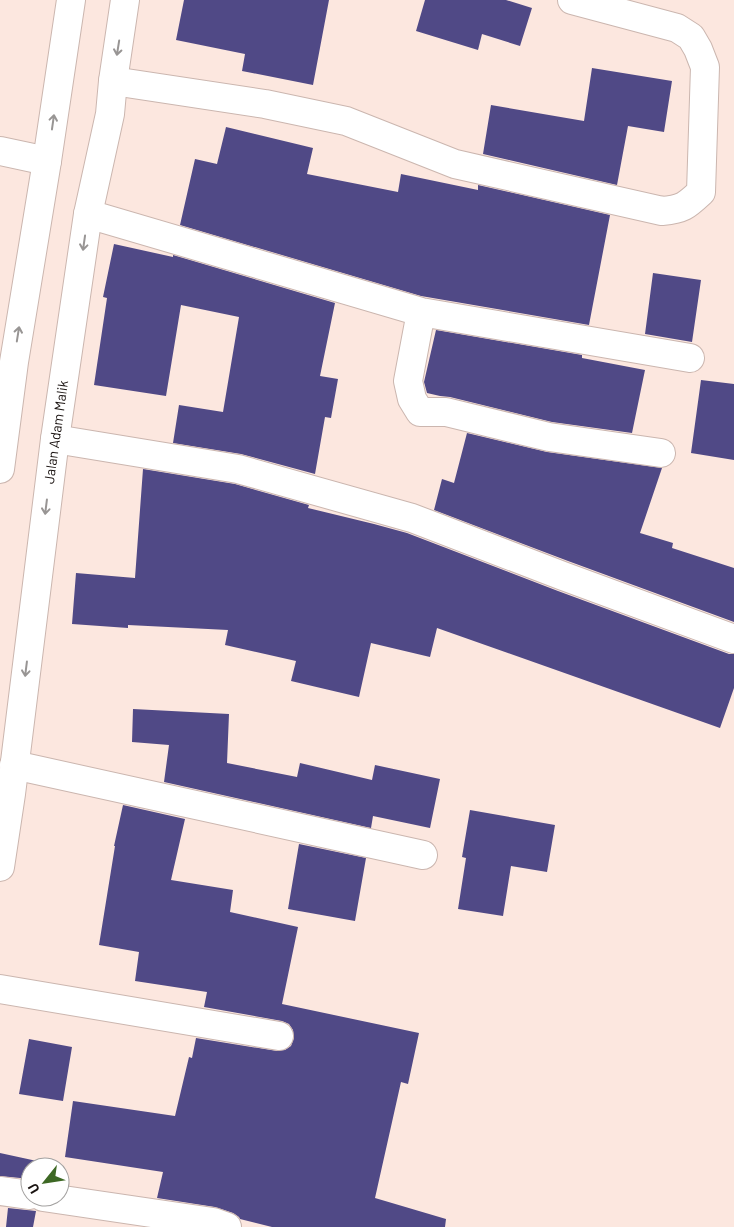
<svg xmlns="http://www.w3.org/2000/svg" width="734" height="1227" font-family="Barlow,sans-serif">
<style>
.building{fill:#504986}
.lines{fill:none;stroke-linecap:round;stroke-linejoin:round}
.street-casing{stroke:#cbb6af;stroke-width:30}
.primary-casing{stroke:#cbb6af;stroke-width:30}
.street{stroke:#fff;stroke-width:28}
.primary{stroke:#fff;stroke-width:28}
.oneway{stroke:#989594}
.labels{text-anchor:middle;stroke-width:5;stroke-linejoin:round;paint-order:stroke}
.street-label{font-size:14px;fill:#1a1311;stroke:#fff}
</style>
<rect width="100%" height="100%" fill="#fce7df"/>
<path class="building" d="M 184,0 L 329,0 L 313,85 L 242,71 L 245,54 L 176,40 Z
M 425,0 L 506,0 L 532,8 L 520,46 L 482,34 L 478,50 L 416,31 Z
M 592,68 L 672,81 L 664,132 L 628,126 L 617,185 L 483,154 L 491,105 L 584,121 Z
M 226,127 L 313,148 L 307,174 L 398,192 L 401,174 L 478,190 L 478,185 L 610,215 L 589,325 L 421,296 L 180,225 L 195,159 L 217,164 Z
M 114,244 L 173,257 L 173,255 L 335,303 L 320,376 L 338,379 L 331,418 L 325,417 L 315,474 L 241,454 L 173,443 L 179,405 L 223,412 L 239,317 L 181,305 L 166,396 L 94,385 L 107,298 L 103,297 Z
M 653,273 L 701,280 L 692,342 L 645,334 Z
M 436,330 L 582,355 L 582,358 L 645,370 L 632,433 L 552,422 L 450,397 L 440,396 L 427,393 L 424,382 Z
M 701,380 L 734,384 L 734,460 L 691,453 Z
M 467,433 L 547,452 L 662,468 L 640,533 L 673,543 L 672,548 L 734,568 L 734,622 L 568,561 L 434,510 L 442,479 L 454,483 Z
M 143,469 L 235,484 L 309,505 L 308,508 L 374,524 L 407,533 L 558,591 L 729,654 L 734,654 L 734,688 L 720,728 L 437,628 L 430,657 L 371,643 L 359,697 L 291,681 L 296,661 L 225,645 L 228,630 L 128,625 L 128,628 L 72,624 L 76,573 L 135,578 Z
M 133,709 L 229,714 L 227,763 L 297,777 L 300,763 L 372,780 L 375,765 L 440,779 L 430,828 L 373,816 L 371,828 L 164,782 L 169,745 L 132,742 Z
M 123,805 L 185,819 L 171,880 L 233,890 L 230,912 L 298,927 L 282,1004 L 419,1033 L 408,1084 L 401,1082 L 375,1198 L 446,1219 L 445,1227 L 272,1227 L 240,1219 L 239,1217 L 233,1213 L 215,1207 L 157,1198 L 163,1172 L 65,1157 L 73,1101 L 175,1116 L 189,1057 L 192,1058 L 196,1038 L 277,1051 L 285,1050 L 291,1046 L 294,1038 L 293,1030 L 289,1024 L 282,1021 L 204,1007 L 207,992 L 135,981 L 139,952 L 99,945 L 115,846 L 114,846 Z
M 470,810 L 555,825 L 547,872 L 511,866 L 503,916 L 458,909 L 466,858 L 462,857 Z
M 299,844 L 366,858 L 355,921 L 288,909 Z
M 29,1039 L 72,1047 L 63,1101 L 19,1094 Z
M 0,1153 L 46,1163 L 45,1167 L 30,1167 L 30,1179 L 0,1176 Z
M 8,1208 L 36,1211 L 33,1227 L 6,1227 Z"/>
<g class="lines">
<defs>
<path id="street" d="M 113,81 L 265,104 L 346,121 L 455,164 L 662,211 C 683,209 686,206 701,192 L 705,67 L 698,49 L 691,37 L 677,28 L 572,0
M 0,151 L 47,161
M 88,214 L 421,312 L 690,358
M 421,312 L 408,381 L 412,399 L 420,412 L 446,412 L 549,437 L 661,453
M 55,439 L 238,469 L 412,518 L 563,576 L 734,639
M 14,765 L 423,855
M 0,989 L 279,1036
M 0,1191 L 30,1195
M 43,1197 L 213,1222 L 227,1227"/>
<path id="primary" d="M 0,469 L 14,362 L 47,161 L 71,0
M 0,867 L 11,794 L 55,439 L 88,214 L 110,114 L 113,81 L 125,0"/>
</defs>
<use href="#street" class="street-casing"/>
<use href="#primary" class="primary-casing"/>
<use href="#street" class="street"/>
<use href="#primary" class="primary"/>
</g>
<defs><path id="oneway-shaft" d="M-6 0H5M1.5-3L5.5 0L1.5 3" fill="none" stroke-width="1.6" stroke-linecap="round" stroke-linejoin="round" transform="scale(1.25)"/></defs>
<g class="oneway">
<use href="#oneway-shaft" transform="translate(118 48) rotate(99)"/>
<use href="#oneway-shaft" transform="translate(53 122) rotate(-82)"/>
<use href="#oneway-shaft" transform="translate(84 243) rotate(98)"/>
<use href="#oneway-shaft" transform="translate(18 334) rotate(-81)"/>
<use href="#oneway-shaft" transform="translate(46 507) rotate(97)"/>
<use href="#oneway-shaft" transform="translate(26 669) rotate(97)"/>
</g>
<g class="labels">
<g class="street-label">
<text transform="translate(56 432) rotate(-82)" y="5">Jalan Adam Malik</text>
</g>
</g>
<g transform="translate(45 1182) rotate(240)"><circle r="24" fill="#ffffff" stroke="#a3a1a0"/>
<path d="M0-4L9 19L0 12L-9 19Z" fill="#3d6824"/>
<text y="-8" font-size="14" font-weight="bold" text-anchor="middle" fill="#1a1311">U</text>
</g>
</svg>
